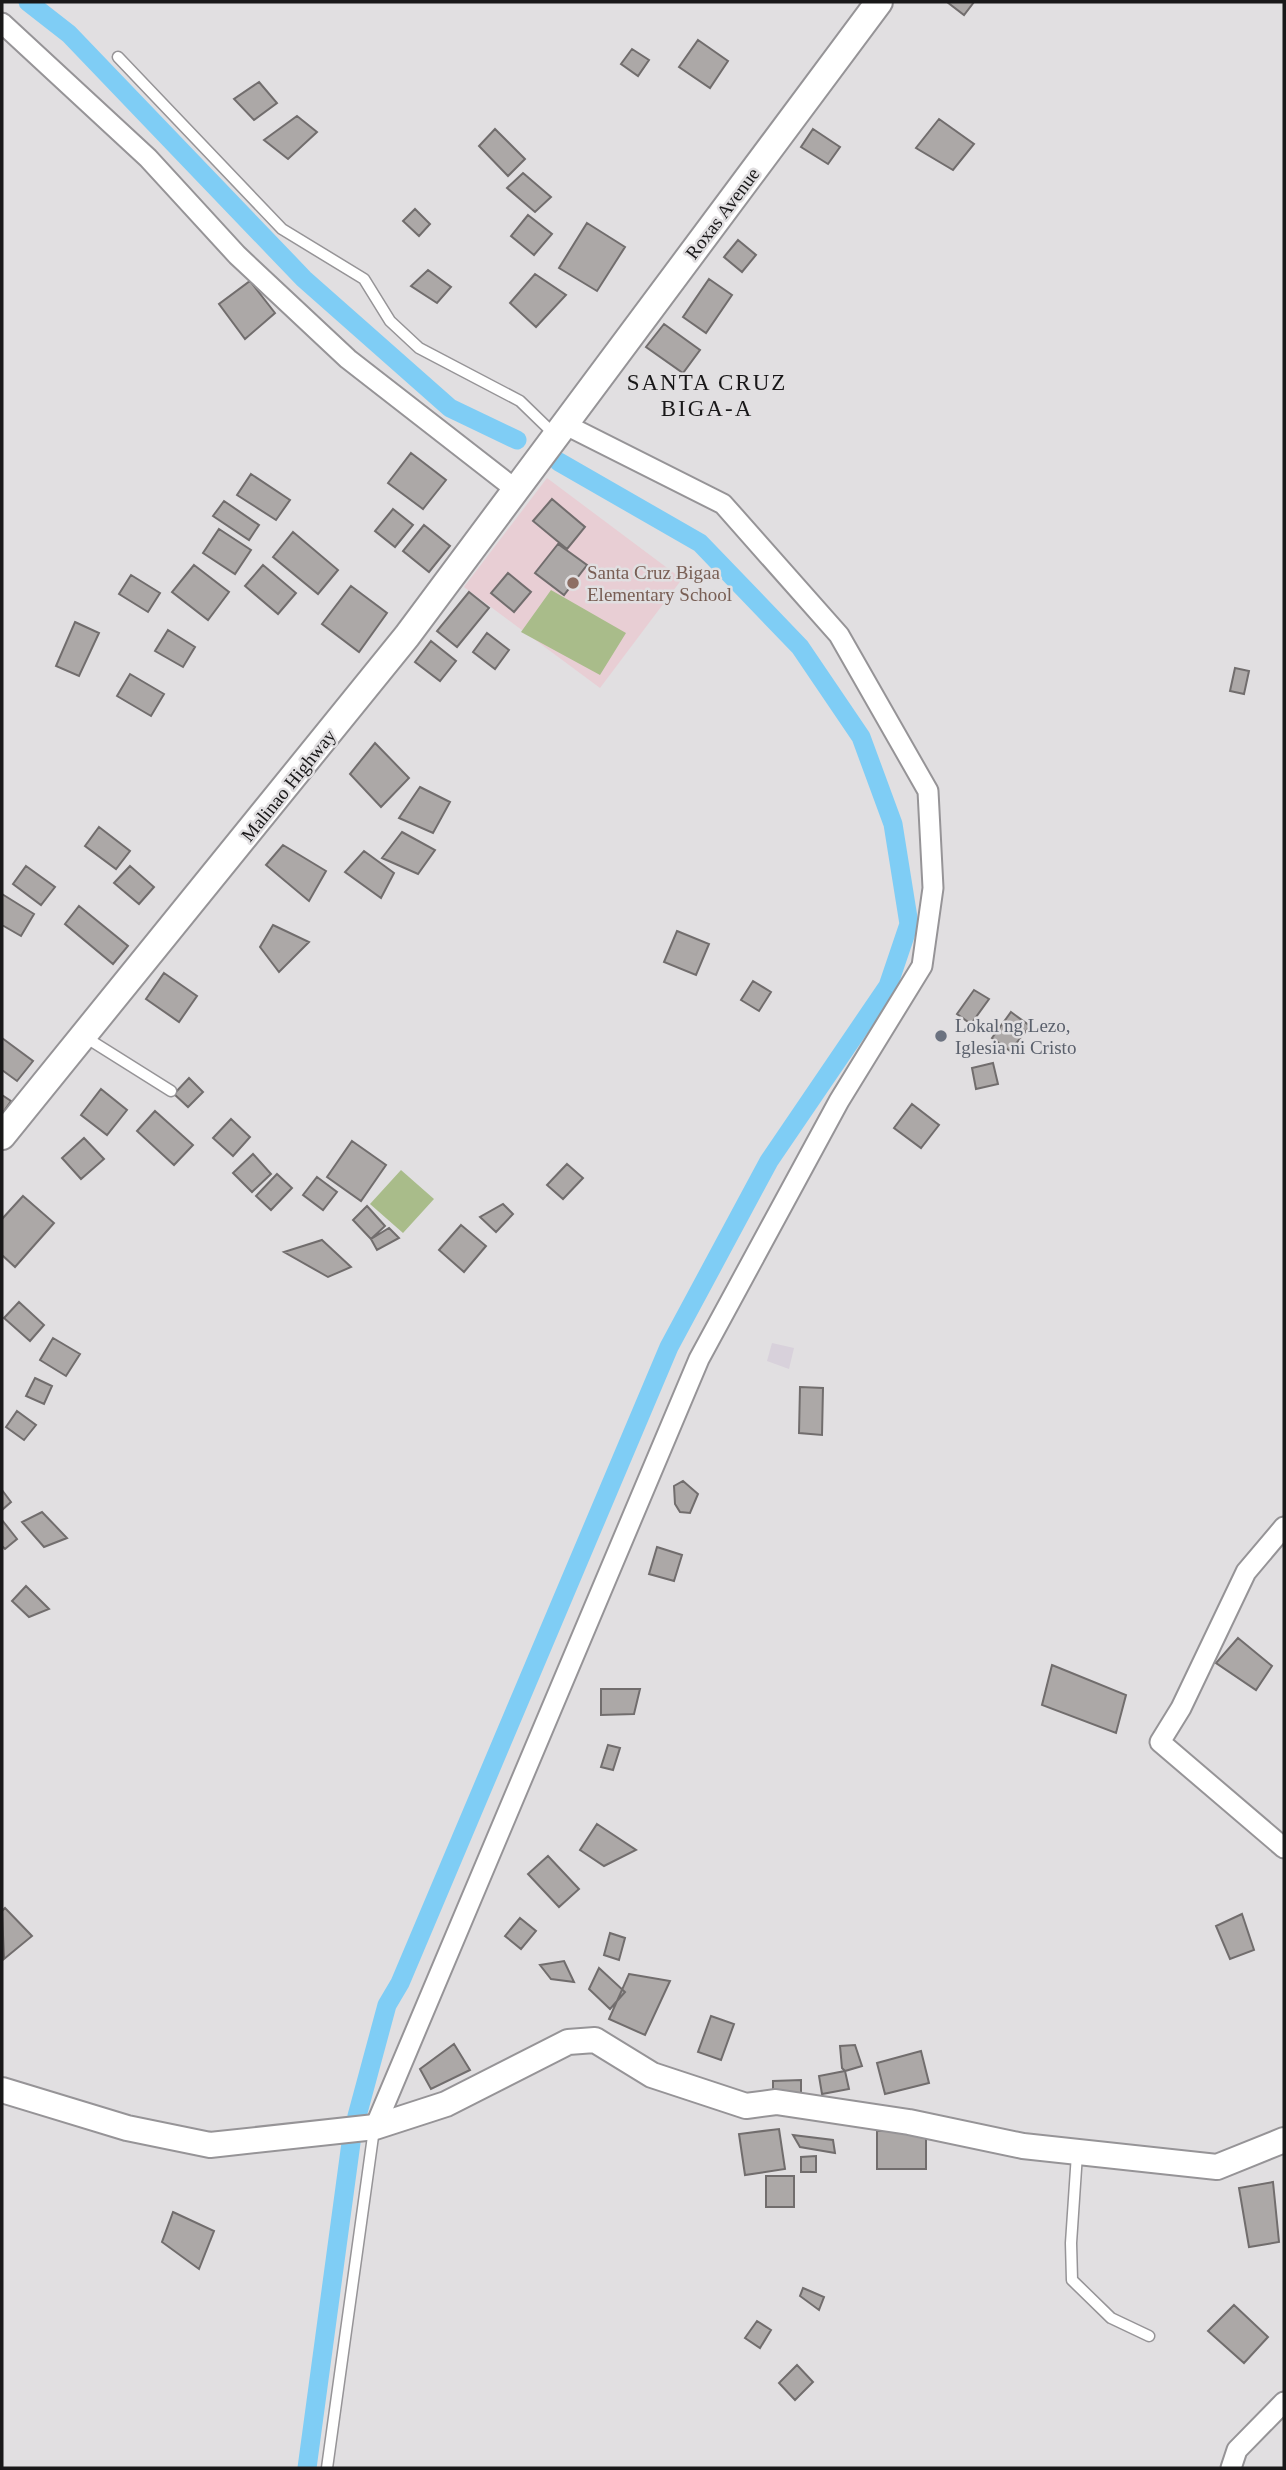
<svg xmlns="http://www.w3.org/2000/svg" width="1286" height="2470" font-family="Georgia,serif">
<style>
.built{fill:#d8d1db}
.education{fill:#e8ced4}
.green{fill:#a9bc8a}
.lines{fill:none;stroke-linecap:round;stroke-linejoin:round}
.canal{stroke:#7fcdf5;stroke-width:19}
.building{fill:#aca8a7;stroke:#716d6d;stroke-width:2}
.service-casing{stroke:#969497;stroke-width:13}
.minor-casing{stroke:#969497;stroke-width:23}
.tertiary-casing{stroke:#969497;stroke-width:28}
.secondary-casing{stroke:#969497;stroke-width:30}
.service{stroke:#fff;stroke-width:10}
.minor{stroke:#fff;stroke-width:19}
.tertiary{stroke:#fff;stroke-width:24}
.secondary{stroke:#fff;stroke-width:26}
.education-dot{fill:#8d6e63;stroke:#e1dfe1;stroke-width:2.5}
.worship-dot{fill:#6b7280;stroke:#e1dfe1;stroke-width:2.5}
.labels{text-anchor:middle;stroke-width:5;stroke-linejoin:round;paint-order:stroke}
.street-label{font-size:19px;fill:#191819;stroke:#e1dfe1}
.education-label{font-size:19px;fill:#785e54;stroke:#e1dfe1;text-anchor:start}
.worship-label{font-size:19px;fill:#5b616d;stroke:#e1dfe1;text-anchor:start}
.quarter-label{font-size:23px;letter-spacing:2px;fill:#191819;stroke:#e1dfe1}
</style>
<rect width="100%" height="100%" fill="#e1dfe1"/>
<path class="built" d="M 772,1343 L 794,1348 L 789,1369 L 767,1361 Z"/>
<path class="education" d="M 547,478 L 682,579 L 600,688 L 464,587 Z"/>
<path class="green" d="M 551,590 L 626,633 L 600,675 L 521,632 Z
M 401,1170 L 434,1199 L 403,1233 L 370,1204 Z"/>
<g class="lines">
<path class="canal" d="M 28,2 L 69,34 L 304,279 L 450,408 L 517,440
M 357,2116 L 387,2005 L 400,1983 L 669,1347 L 769,1161 L 888,986 L 909,924 L 893,824 L 861,737 L 800,647 L 700,543 L 559,462
M 307,2468 L 351,2143"/>
</g>
<path class="building" d="M 947,2 L 974,2 L 964,15 Z
M 698,40 L 728,61 L 710,88 L 679,67 Z
M 632,49 L 649,60 L 638,76 L 621,64 Z
M 259,82 L 277,103 L 254,120 L 234,99 Z
M 297,116 L 317,132 L 288,159 L 264,140 Z
M 939,119 L 974,144 L 953,170 L 916,148 Z
M 495,129 L 525,159 L 508,176 L 479,146 Z
M 813,129 L 840,147 L 828,164 L 801,147 Z
M 523,173 L 551,197 L 535,212 L 507,188 Z
M 415,209 L 430,224 L 419,236 L 403,221 Z
M 528,215 L 552,234 L 534,255 L 511,236 Z
M 587,223 L 625,247 L 597,291 L 559,268 Z
M 738,240 L 756,255 L 742,272 L 724,257 Z
M 428,270 L 451,287 L 437,303 L 411,286 Z
M 535,274 L 566,295 L 536,327 L 510,303 Z
M 709,279 L 732,295 L 706,333 L 683,317 Z
M 250,281 L 275,313 L 245,339 L 219,304 Z
M 664,324 L 700,350 L 683,373 L 646,347 Z
M 411,453 L 446,480 L 423,509 L 388,483 Z
M 251,474 L 290,500 L 276,520 L 237,495 Z
M 552,499 L 585,527 L 567,549 L 533,521 Z
M 224,501 L 259,525 L 249,540 L 213,516 Z
M 393,509 L 413,525 L 395,547 L 375,531 Z
M 424,525 L 450,546 L 429,572 L 403,551 Z
M 219,529 L 251,550 L 235,574 L 203,553 Z
M 293,532 L 338,570 L 318,594 L 273,557 Z
M 558,544 L 587,565 L 564,595 L 535,573 Z
M 194,565 L 229,592 L 208,620 L 172,592 Z
M 263,565 L 296,593 L 278,614 L 245,586 Z
M 508,573 L 531,592 L 514,612 L 491,593 Z
M 131,575 L 160,593 L 148,612 L 119,594 Z
M 351,586 L 387,613 L 359,652 L 322,624 Z
M 469,592 L 489,608 L 457,647 L 437,631 Z
M 75,622 L 99,633 L 79,676 L 56,666 Z
M 168,630 L 195,647 L 183,667 L 155,651 Z
M 487,633 L 509,650 L 495,669 L 473,652 Z
M 431,641 L 456,661 L 440,681 L 415,662 Z
M 1235,668 L 1249,671 L 1244,694 L 1230,691 Z
M 130,674 L 164,694 L 151,716 L 117,696 Z
M 375,743 L 409,778 L 381,807 L 350,774 Z
M 420,787 L 450,802 L 433,833 L 399,818 Z
M 99,827 L 130,851 L 116,869 L 85,846 Z
M 402,832 L 435,850 L 418,874 L 382,858 Z
M 283,845 L 326,871 L 309,901 L 266,865 Z
M 364,851 L 394,873 L 381,898 L 345,872 Z
M 26,866 L 55,887 L 41,905 L 13,884 Z
M 130,866 L 154,887 L 139,904 L 114,883 Z
M 2,894 L 34,914 L 21,936 L 2,925 Z
M 79,906 L 128,946 L 113,964 L 65,924 Z
M 273,925 L 309,942 L 279,972 L 260,947 Z
M 677,931 L 709,944 L 696,975 L 664,962 Z
M 164,973 L 197,996 L 179,1022 L 146,999 Z
M 753,981 L 771,992 L 759,1011 L 741,1000 Z
M 974,990 L 989,999 L 971,1024 L 957,1014 Z
M 1011,1012 L 1030,1026 L 1010,1051 L 992,1038 Z
M 2,1038 L 33,1061 L 17,1081 L 2,1070 Z
M 993,1063 L 998,1084 L 976,1089 L 972,1068 Z
M 189,1078 L 203,1092 L 188,1107 L 174,1094 Z
M 101,1089 L 127,1110 L 107,1135 L 81,1115 Z
M 2,1095 L 11,1101 L 2,1114 Z
M 912,1104 L 939,1125 L 921,1148 L 894,1128 Z
M 155,1111 L 193,1145 L 174,1165 L 137,1131 Z
M 231,1119 L 250,1137 L 233,1156 L 213,1138 Z
M 84,1138 L 104,1159 L 81,1179 L 62,1158 Z
M 352,1141 L 386,1165 L 361,1201 L 327,1177 Z
M 253,1154 L 271,1174 L 252,1192 L 233,1173 Z
M 567,1164 L 583,1178 L 563,1199 L 547,1185 Z
M 277,1174 L 292,1188 L 271,1210 L 256,1196 Z
M 317,1177 L 337,1192 L 323,1210 L 303,1195 Z
M 23,1196 L 54,1223 L 15,1267 L 2,1255 L 2,1219 Z
M 503,1204 L 513,1214 L 496,1232 L 480,1217 Z
M 367,1206 L 385,1226 L 371,1239 L 353,1220 Z
M 461,1225 L 486,1246 L 464,1272 L 439,1250 Z
M 389,1228 L 399,1238 L 377,1250 L 371,1239 Z
M 322,1240 L 351,1267 L 328,1277 L 284,1252 Z
M 19,1302 L 44,1325 L 30,1341 L 4,1318 Z
M 53,1338 L 80,1354 L 66,1376 L 40,1360 Z
M 35,1378 L 52,1386 L 44,1404 L 26,1396 Z
M 800,1387 L 823,1388 L 822,1435 L 799,1433 Z
M 17,1411 L 36,1425 L 24,1440 L 6,1427 Z
M 683,1481 L 698,1494 L 690,1513 L 680,1512 L 675,1504 L 674,1486 Z
M 2,1490 L 11,1502 L 2,1510 Z
M 42,1512 L 67,1538 L 44,1547 L 22,1522 Z
M 2,1520 L 17,1539 L 5,1549 L 2,1546 Z
M 657,1547 L 682,1555 L 674,1581 L 649,1574 Z
M 26,1586 L 49,1609 L 29,1617 L 12,1601 Z
M 1238,1638 L 1272,1666 L 1256,1690 L 1216,1663 Z
M 1052,1665 L 1126,1695 L 1116,1733 L 1042,1705 Z
M 601,1689 L 640,1689 L 634,1714 L 601,1715 Z
M 608,1745 L 620,1748 L 613,1770 L 601,1767 Z
M 597,1824 L 636,1850 L 604,1866 L 580,1850 Z
M 548,1856 L 579,1889 L 559,1907 L 528,1874 Z
M 5,1908 L 32,1936 L 4,1959 L 2,1911 Z
M 1242,1914 L 1254,1950 L 1230,1959 L 1216,1926 Z
M 520,1918 L 536,1931 L 521,1949 L 505,1936 Z
M 610,1933 L 625,1938 L 619,1960 L 604,1955 Z
M 564,1961 L 574,1982 L 551,1979 L 540,1965 Z
M 599,1968 L 625,1992 L 610,2009 L 589,1989 Z
M 629,1974 L 670,1981 L 645,2035 L 609,2019 Z
M 711,2016 L 734,2024 L 721,2060 L 698,2052 Z
M 454,2044 L 470,2070 L 431,2089 L 420,2069 Z
M 855,2045 L 862,2066 L 845,2071 L 842,2068 L 840,2046 Z
M 921,2051 L 929,2083 L 885,2094 L 877,2063 Z
M 845,2071 L 849,2089 L 822,2094 L 819,2076 Z
M 801,2080 L 801,2093 L 773,2094 L 773,2081 Z
M 779,2129 L 785,2169 L 745,2175 L 739,2134 Z
M 926,2130 L 926,2169 L 877,2169 L 877,2131 Z
M 793,2135 L 833,2140 L 835,2153 L 800,2147 Z
M 816,2156 L 816,2172 L 801,2172 L 801,2157 Z
M 766,2176 L 794,2176 L 794,2207 L 766,2207 Z
M 1273,2182 L 1279,2242 L 1249,2247 L 1239,2188 Z
M 173,2212 L 214,2231 L 199,2269 L 162,2242 Z
M 803,2288 L 824,2297 L 819,2310 L 800,2296 Z
M 1234,2305 L 1268,2337 L 1244,2363 L 1208,2331 Z
M 757,2321 L 771,2330 L 760,2348 L 745,2338 Z
M 797,2365 L 813,2382 L 795,2400 L 779,2383 Z"/>
<g class="lines">
<defs>
<path id="service" d="M 118,57 L 282,229 L 364,279 L 390,321 L 419,348 L 520,401 L 554,434
M 85,1037 L 171,1091
M 1077,2154 L 1071,2243 L 1072,2280 L 1111,2318 L 1149,2336
M 327,2468 L 374,2129"/>
<path id="minor" d="M 2,23 L 148,158 L 237,255 L 348,359 L 515,489
M 1284,1527 L 1246,1572 L 1181,1708 L 1160,1742 L 1284,1848
M 375,2127 L 699,1359 L 839,1101 L 922,966 L 933,888 L 928,791 L 839,635 L 723,504 L 564,424
M 1231,2468 L 1237,2450 L 1284,2402"/>
<path id="tertiary" d="M 2,2090 L 127,2128 L 210,2145 L 375,2127 L 446,2104 L 568,2042 L 595,2040 L 652,2075 L 746,2106 L 776,2102 L 909,2122 L 1023,2146 L 1217,2167 L 1284,2140"/>
<path id="secondary" d="M 2,1136 L 407,636 L 879,2"/>
</defs>
<use href="#service" class="service-casing"/>
<use href="#minor" class="minor-casing"/>
<use href="#tertiary" class="tertiary-casing"/>
<use href="#secondary" class="secondary-casing"/>
<use href="#service" class="service"/>
<use href="#minor" class="minor"/>
<use href="#tertiary" class="tertiary"/>
<use href="#secondary" class="secondary"/>
</g>
<circle class="education-dot" cx="573" cy="583" r="7"/>
<circle class="worship-dot" cx="941" cy="1036" r="7"/>
<g class="labels">
<g class="street-label">
<text transform="translate(722 213) rotate(-53)" y="7">Roxas Avenue</text>
<text transform="translate(288 785) rotate(-51)" y="7">Malinao Highway</text>
</g>
<g class="education-label">
<text x="587" y="579">Santa Cruz Bigaa<tspan x="587" dy="22">Elementary School</tspan></text>
</g>
<g class="worship-label">
<text x="955" y="1032">Lokal ng Lezo,<tspan x="955" dy="22">Iglesia ni Cristo</tspan></text>
</g>
<g class="quarter-label">
<text x="707" y="390">SANTA CRUZ<tspan x="707" dy="26">BIGA-A</tspan></text>
</g>
</g>
<rect width="1286" height="2470" fill="none" stroke="#191819" stroke-width="7"/>
</svg>
